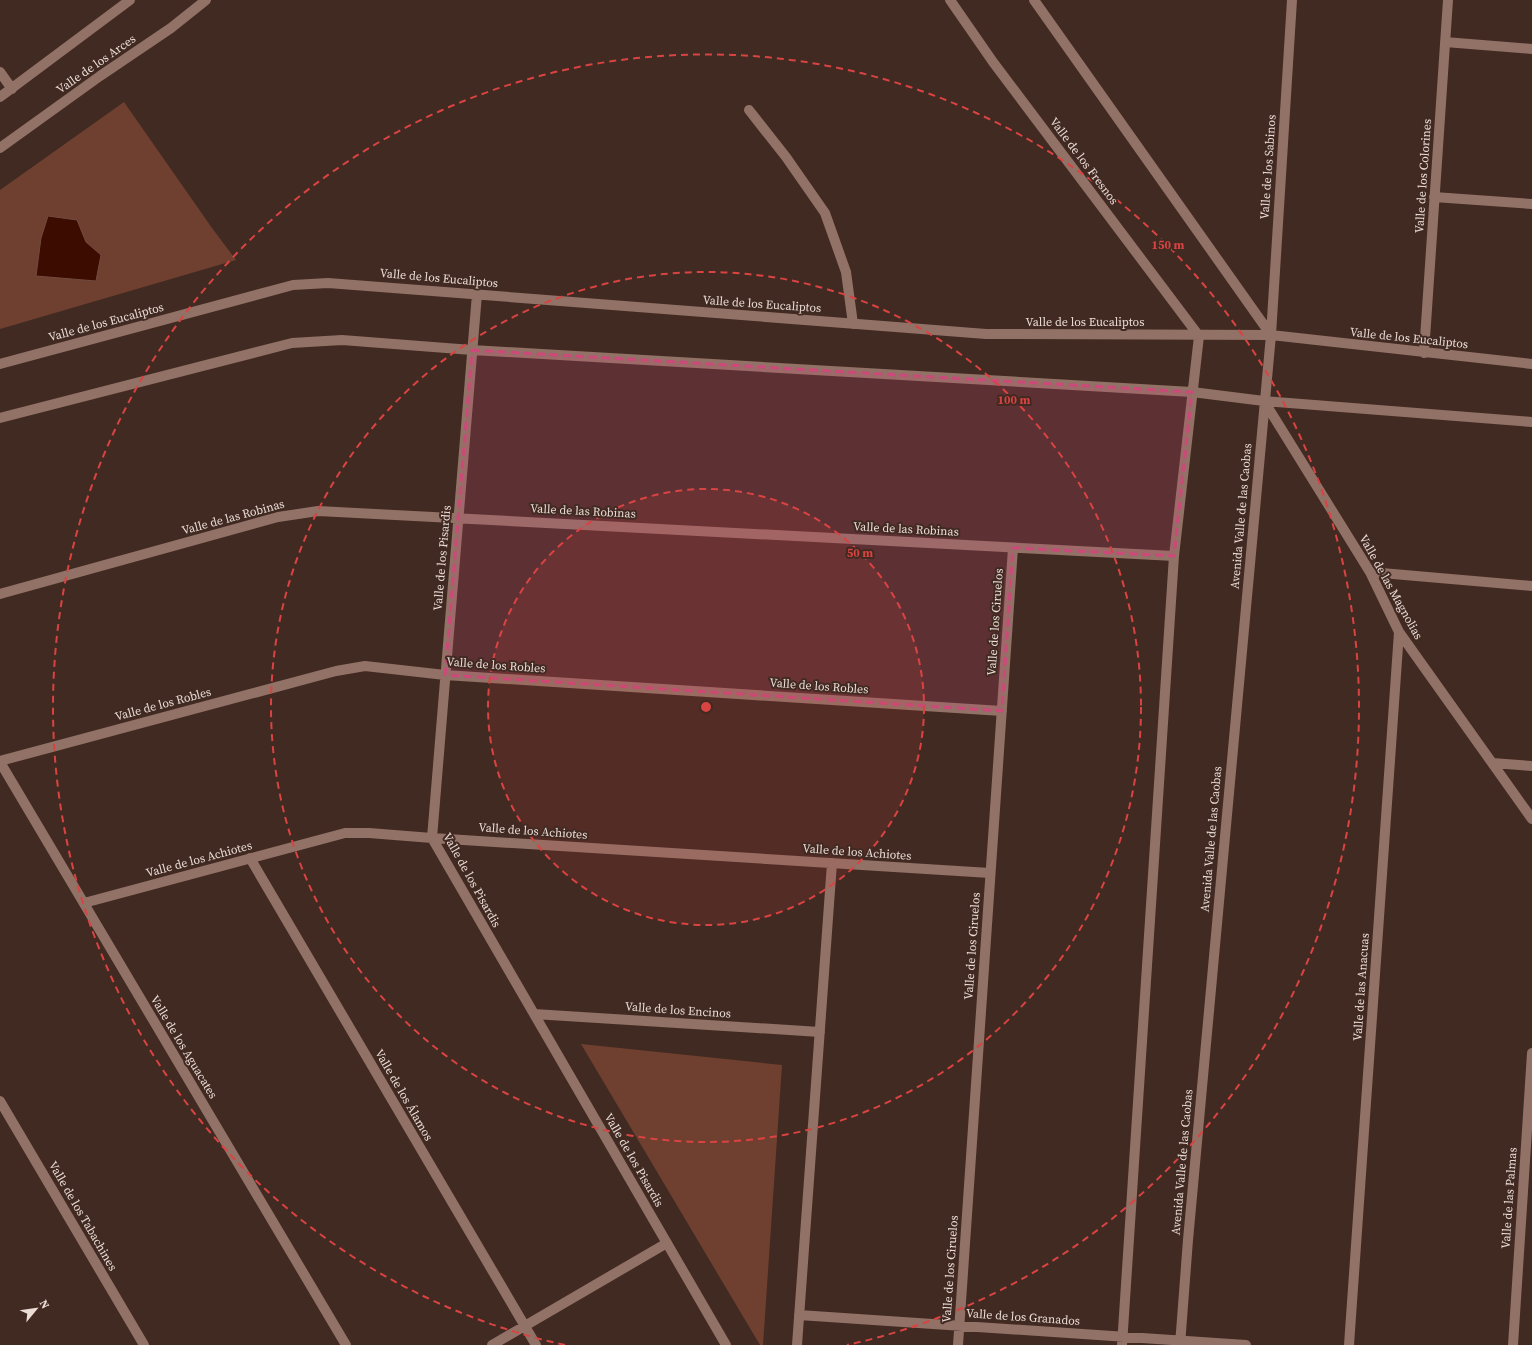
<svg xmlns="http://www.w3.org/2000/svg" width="1532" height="1345" font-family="'Source Serif 4',serif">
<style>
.green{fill:#6f402f}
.water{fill:#3d0c00;stroke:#714a40}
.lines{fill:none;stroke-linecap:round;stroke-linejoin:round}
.minor{stroke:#927166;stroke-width:10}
.marked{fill:#cc497a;fill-opacity:0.2;stroke:#cc497a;stroke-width:3;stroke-dasharray:8 5;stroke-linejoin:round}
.ring{fill:none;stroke:#d94342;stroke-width:2;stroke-dasharray:7 5}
.labels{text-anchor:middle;stroke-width:4;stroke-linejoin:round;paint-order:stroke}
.street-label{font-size:12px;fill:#ebdcd6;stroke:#412a22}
.centre{fill:#d94342;stroke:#412a22;stroke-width:2}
.ring-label{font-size:12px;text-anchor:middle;font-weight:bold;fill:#d94342;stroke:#412a22;stroke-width:4;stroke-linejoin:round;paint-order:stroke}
</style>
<rect width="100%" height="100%" fill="#412a22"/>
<path class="green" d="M 124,102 L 212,228 L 236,260 L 0,329 L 0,190 Z
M 581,1044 L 782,1065 L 763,1345 L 760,1345 Z"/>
<path class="water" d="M 48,216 L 77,220 L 86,242 L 101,255 L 96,281 L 36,276 L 41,238 Z"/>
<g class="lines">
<path class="minor" d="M 950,0 L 993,62 L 1199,336 L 1174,556 L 1122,1345
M 1034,0 L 1271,335
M 1445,42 L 1532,49
M 0,72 L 12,89
M 0,97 L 130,0
M 749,110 L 786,157 L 825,213 L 846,272 L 853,324
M 0,148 L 100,76 L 171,28 L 206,0
M 1434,197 L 1532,204
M 477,294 L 432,838 L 726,1345
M 1424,353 L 1448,0
M 0,364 L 293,285 L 328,283 L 986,334 L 1271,335 L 1532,364
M 1264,401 L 1370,572 L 1399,632 L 1532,819
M 0,418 L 292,343 L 342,340 L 472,350 L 1192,392 L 1264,401 L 1532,422
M 1370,572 L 1532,586
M 0,594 L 278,517 L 318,511 L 1174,556
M 0,761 L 336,671 L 365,666 L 445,675 L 1002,711
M 0,762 L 346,1345
M 1492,763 L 1532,766
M 250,858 L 536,1345
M 84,903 L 345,833 L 369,833 L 432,838 L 990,873
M 534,1014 L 820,1032
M 0,1101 L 144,1345
M 799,1315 L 1246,1345
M 492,1345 L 667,1243
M 797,1345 L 832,863
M 958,1345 L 1013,548
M 1180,1345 L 1188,1240 L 1271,335 L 1292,0
M 1349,1345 L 1399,632
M 1513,1345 L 1532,1053"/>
</g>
<path class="marked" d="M 472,350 L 1192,392 L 1174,556 L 1013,548 L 1002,711 L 445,675 Z"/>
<circle cx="706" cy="707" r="218" fill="#d94342" fill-opacity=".12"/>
<g class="ring">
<circle cx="706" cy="707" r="218"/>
<circle cx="706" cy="707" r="435"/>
<path d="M565 1345A653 653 0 1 1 847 1345"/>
</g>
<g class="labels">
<g class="street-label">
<text transform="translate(96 64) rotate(-35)" y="4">Valle de los Arces</text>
<text transform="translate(1084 161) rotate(53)" y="4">Valle de los Fresnos</text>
<text transform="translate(1268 167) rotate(-86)" y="4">Valle de los Sabinos</text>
<text transform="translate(1423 176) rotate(-86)" y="4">Valle de los Colorines</text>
<text transform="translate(439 278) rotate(5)" y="4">Valle de los Eucaliptos</text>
<text transform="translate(762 304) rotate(4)" y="4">Valle de los Eucaliptos</text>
<text transform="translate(106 322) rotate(-15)" y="4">Valle de los Eucaliptos</text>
<text x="1085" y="326">Valle de los Eucaliptos</text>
<text transform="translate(1409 338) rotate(6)" y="4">Valle de los Eucaliptos</text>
<text transform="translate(583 511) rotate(3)" y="4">Valle de las Robinas</text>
<text transform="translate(1241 516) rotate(-85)" y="4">Avenida Valle de las Caobas</text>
<text transform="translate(233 517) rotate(-15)" y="4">Valle de las Robinas</text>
<text transform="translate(906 529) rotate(3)" y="4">Valle de las Robinas</text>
<text transform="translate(442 558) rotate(-85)" y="4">Valle de los Pisardis</text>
<text transform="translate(1391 587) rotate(61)" y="4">Valle de las Magnolias</text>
<text transform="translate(995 622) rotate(-86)" y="4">Valle de los Ciruelos</text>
<text transform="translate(496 665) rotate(4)" y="4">Valle de los Robles</text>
<text transform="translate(819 686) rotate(4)" y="4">Valle de los Robles</text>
<text transform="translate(163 704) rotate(-15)" y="4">Valle de los Robles</text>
<text transform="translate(533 831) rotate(4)" y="4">Valle de los Achiotes</text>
<text transform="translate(1211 839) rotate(-85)" y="4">Avenida Valle de las Caobas</text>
<text transform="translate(857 852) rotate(4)" y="4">Valle de los Achiotes</text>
<text transform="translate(199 859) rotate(-15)" y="4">Valle de los Achiotes</text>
<text transform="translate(472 880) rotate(61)" y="4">Valle de los Pisardis</text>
<text transform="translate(972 946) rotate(-86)" y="4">Valle de los Ciruelos</text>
<text transform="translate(1361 987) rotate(-86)" y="4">Valle de las Anacuas</text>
<text transform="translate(678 1010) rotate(4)" y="4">Valle de los Encinos</text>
<text transform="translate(184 1047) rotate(59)" y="4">Valle de los Aguacates</text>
<text transform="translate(404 1095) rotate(60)" y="4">Valle de los Álamos</text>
<text transform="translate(634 1160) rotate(60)" y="4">Valle de los Pisardis</text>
<text transform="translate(1182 1162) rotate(-85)" y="4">Avenida Valle de las Caobas</text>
<text transform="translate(1509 1198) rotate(-86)" y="4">Valle de las Palmas</text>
<text transform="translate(83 1216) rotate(60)" y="4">Valle de los Tabachines</text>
<text transform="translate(950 1269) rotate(-86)" y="4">Valle de los Ciruelos</text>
<text transform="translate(1023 1317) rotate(4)" y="4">Valle de los Granados</text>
</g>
</g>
<circle cx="706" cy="707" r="6" class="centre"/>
<g class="ring-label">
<text x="1168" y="249">150 m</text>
<text x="1014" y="404">100 m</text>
<text x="860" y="557">50 m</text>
</g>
<g transform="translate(36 1309) rotate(61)" stroke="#412a22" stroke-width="3" paint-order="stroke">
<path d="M0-3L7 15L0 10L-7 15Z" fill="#ebdcd6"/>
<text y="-6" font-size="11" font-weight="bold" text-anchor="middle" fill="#ebdcd6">N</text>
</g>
</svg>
